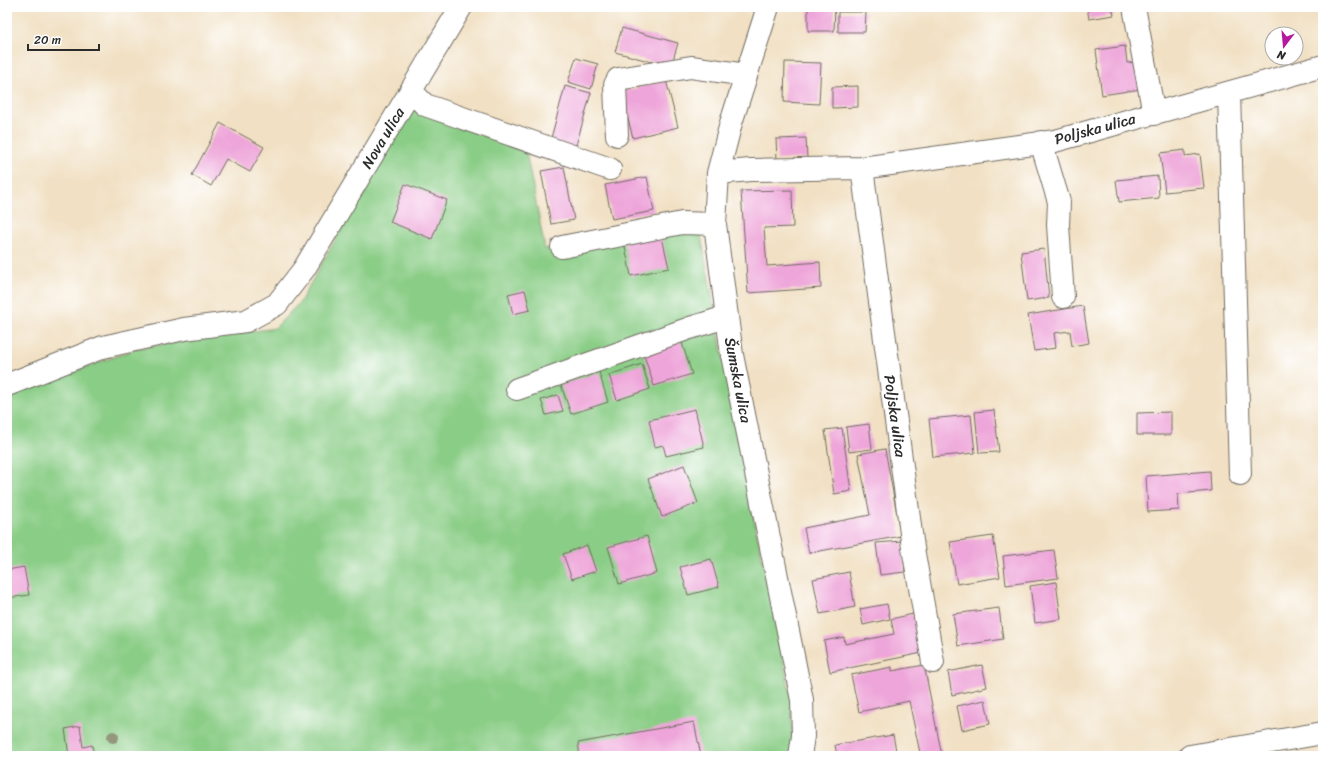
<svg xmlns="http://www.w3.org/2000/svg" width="1330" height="763" font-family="Sriracha,sans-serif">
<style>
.green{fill:#8acd86;stroke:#5a7c58}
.building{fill:#eea5d9}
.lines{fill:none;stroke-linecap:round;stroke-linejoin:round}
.minor-casing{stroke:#706a60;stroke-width:24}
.minor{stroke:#fff;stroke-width:22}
.tree{fill:#94977e}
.labels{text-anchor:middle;stroke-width:3;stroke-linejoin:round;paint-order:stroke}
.street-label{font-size:15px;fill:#2b2b2b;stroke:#fff}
</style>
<rect width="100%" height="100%" fill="#fff"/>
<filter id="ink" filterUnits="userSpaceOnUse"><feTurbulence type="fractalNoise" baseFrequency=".025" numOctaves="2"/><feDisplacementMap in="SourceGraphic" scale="8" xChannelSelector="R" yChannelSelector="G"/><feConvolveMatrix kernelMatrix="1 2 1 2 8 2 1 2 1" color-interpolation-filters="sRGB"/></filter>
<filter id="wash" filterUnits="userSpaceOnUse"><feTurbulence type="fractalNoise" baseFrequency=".012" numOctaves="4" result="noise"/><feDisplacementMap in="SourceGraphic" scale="16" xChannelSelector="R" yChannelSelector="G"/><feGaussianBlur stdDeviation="0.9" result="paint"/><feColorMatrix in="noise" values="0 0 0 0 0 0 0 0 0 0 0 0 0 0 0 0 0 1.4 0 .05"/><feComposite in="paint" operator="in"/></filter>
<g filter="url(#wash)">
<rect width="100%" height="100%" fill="#f1e0c3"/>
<path class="green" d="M 410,108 L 526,152 L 545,249 L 700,230 L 740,452 L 790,692 L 793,733 L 791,756 L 7,756 L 7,396 L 139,348 L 275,328 L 300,302 Z"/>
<g id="blocks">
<path class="building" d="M 808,7 L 835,7 L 834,31 L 808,31 Z
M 1087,7 L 1112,7 L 1114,15 L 1089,19 Z
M 838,12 L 866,12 L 865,32 L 838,32 Z
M 622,28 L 678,43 L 671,67 L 615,52 Z
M 1125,46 L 1127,63 L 1137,62 L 1141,89 L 1102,95 L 1096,50 Z
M 576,58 L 598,64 L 591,89 L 568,82 Z
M 785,62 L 821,63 L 819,104 L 784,102 Z
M 666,80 L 678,127 L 633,138 L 621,92 Z
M 565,86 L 591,93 L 575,149 L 550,142 Z
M 858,86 L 858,107 L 832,108 L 832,87 Z
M 220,123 L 264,147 L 250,172 L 226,159 L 211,186 L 192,175 Z
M 806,138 L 807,158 L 777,160 L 776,139 Z
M 1185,150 L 1185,156 L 1200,154 L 1204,188 L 1165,192 L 1160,153 Z
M 564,167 L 574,220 L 551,224 L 541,171 Z
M 1158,176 L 1159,198 L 1119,202 L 1116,180 Z
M 647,177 L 654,211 L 612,219 L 605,185 Z
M 405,184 L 447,200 L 432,239 L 390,222 Z
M 792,190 L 793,227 L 764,228 L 767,266 L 820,262 L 821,288 L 748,293 L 741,191 Z
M 661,233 L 669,268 L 631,276 L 624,242 Z
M 1044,249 L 1049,298 L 1027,301 L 1021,252 Z
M 525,290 L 530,310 L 513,314 L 508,294 Z
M 1083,306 L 1089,343 L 1072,346 L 1070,331 L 1054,333 L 1056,348 L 1034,351 L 1028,315 Z
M 681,340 L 692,374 L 654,386 L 643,352 Z
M 642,364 L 650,389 L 617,400 L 609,375 Z
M 599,372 L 608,402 L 571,414 L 561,385 Z
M 558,395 L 563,411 L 546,415 L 541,400 Z
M 695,409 L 704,447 L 666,456 L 663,445 L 655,447 L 649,420 Z
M 994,410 L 999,452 L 979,453 L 975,412 Z
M 1171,412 L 1171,435 L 1137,435 L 1137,413 Z
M 971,415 L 975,453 L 933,457 L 929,419 Z
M 869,424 L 872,449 L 849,452 L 846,427 Z
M 842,428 L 851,491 L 834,494 L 825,430 Z
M 885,449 L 901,536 L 809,553 L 804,528 L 870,515 L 858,454 Z
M 684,465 L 698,503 L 662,517 L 648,479 Z
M 1210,471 L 1211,491 L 1178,494 L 1179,510 L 1148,512 L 1146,476 Z
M 647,536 L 657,573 L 619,584 L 608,547 Z
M 993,536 L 1000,577 L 957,584 L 950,542 Z
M 902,541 L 905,572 L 880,575 L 876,543 Z
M 587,545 L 596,571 L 572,579 L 563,554 Z
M 1054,550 L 1058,578 L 1006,585 L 1003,556 Z
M 711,559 L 719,587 L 688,595 L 680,567 Z
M 24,567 L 29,595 L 7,598 L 7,570 Z
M 849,572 L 855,607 L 820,614 L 813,579 Z
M 1056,582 L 1061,619 L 1035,623 L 1030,586 Z
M 887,604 L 890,619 L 863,625 L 860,609 Z
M 999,608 L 1003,639 L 958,646 L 953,614 Z
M 913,614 L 922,653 L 830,672 L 824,641 L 844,637 L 845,644 L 894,634 L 891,619 Z
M 924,665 L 942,756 L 910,756 L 920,753 L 909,701 L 859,712 L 851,675 L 892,667 L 892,671 Z
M 982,665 L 987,687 L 952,695 L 948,672 Z
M 985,700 L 990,724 L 962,730 L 957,706 Z
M 694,722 L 701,756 L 580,756 L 578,743 Z
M 80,726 L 83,747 L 92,745 L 94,756 L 69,756 L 65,729 Z
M 893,735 L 897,756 L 837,756 L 835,745 Z"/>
</g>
</g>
<g filter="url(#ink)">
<use href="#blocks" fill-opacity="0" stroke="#706a60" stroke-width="1"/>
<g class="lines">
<defs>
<path id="minor" d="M 768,7 L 731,123 L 718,173 L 715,224 L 732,355 L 802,700 L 803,736 L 800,756
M 1134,7 L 1154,114
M 411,91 L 425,105 L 610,169
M 1229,93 L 1240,474
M 617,135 L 615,85 L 618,79 L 691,67 L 746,75
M 1041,142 L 1059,202 L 1058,225 L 1063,297
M 862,168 L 913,548 L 933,662
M 718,173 L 750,170 L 862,168 L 1055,141 L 1323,66
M 562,247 L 682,223 L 715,224
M 7,385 L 103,347 L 184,329 L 246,321 L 277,304 L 304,269 L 461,7
M 517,389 L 690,328 L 726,317
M 1190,756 L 1323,733"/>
</defs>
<use href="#minor" class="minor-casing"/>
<use href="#minor" class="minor"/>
</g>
<circle class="tree" cx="113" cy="737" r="6"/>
</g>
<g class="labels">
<g class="street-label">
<text transform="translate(1095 129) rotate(-15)" y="5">Poljska ulica</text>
<text transform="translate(383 138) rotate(-59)" y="5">Nova ulica</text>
<text transform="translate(738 380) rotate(79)" y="5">Šumska ulica</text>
<text transform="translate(895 416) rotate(82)" y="5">Poljska ulica</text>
</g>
</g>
<rect width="1330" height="763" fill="none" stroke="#fff" stroke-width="24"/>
<g transform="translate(1284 46) rotate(196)"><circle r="19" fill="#ffffff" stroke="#aaaaaa"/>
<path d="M0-3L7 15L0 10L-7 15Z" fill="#b5179e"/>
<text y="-6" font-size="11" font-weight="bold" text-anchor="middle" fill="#2b2b2b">N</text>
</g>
<path d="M28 44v6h71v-6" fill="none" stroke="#2b2b2b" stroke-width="2"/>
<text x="34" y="44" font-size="12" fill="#2b2b2b" stroke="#ffffff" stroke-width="3" paint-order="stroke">20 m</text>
</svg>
